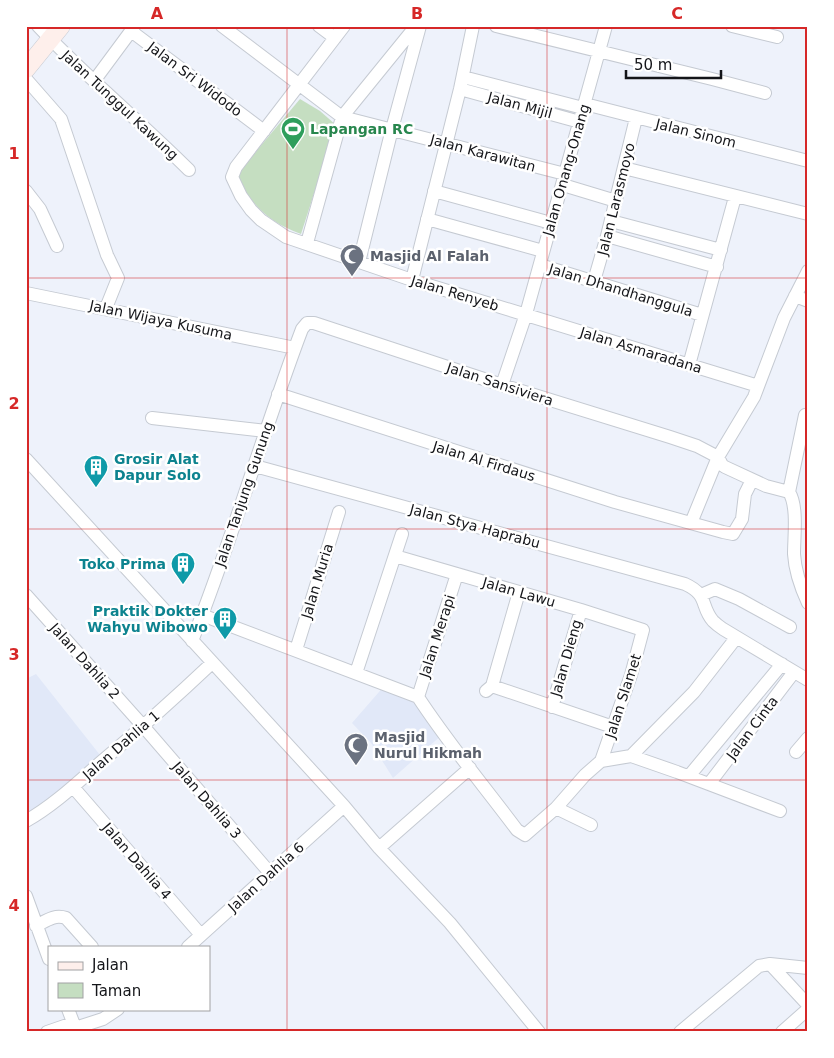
<svg xmlns="http://www.w3.org/2000/svg" width="834" height="1058" font-family="'DejaVu Sans',sans-serif">
<style>
.built{fill:#e1e8f8}
.green{fill:#c5dec1}
.lines{fill:none;stroke-linecap:round;stroke-linejoin:round}
.street-casing{stroke:#c5cad2;stroke-width:14}
.secondary-casing{stroke:#c5cad2;stroke-width:19}
.street{stroke:#fff;stroke-width:12}
.secondary{stroke:#feefeb;stroke-width:18}
.grid{fill:none;stroke:#d62828;stroke-width:1;stroke-opacity:0.55}
.labels{text-anchor:middle;stroke-width:5;stroke-linejoin:round;paint-order:stroke}
.street-label{font-size:14px;fill:#141519;stroke:#fff}
.leisure-label{font-size:14px;font-weight:bold;fill:#27864d;stroke:#fff;text-anchor:start}
.worship-label{font-size:14px;font-weight:bold;fill:#5b616d;stroke:#fff;text-anchor:start}
.culture-label{font-size:14px;font-weight:bold;fill:#0d838f;stroke:#fff;text-anchor:end}
.neatline{fill:none;stroke:#d62828;stroke-width:2}
.grid-label{font-size:16px;text-anchor:middle;font-weight:bold;fill:#d62828}
</style>
<rect width="100%" height="100%" fill="#eef2fb"/>
<path class="built" d="M 36,674 L 100,755 L 51,799 L 26,815 L 26,679 Z
M 385,685 L 418,697 L 443,734 L 393,778 L 371,743 L 352,723 Z"/>
<path class="green" d="M 300,99 L 320,111 L 336,125 L 301,234 C 268,222 252,206 236,175 Z"/>
<g class="lines">
<defs>
<path id="street" d="M 38,26 C 86,77 140,121 189,170
M 134,26 L 131,31 L 264,131
M 222,26 L 342,117 L 565,174
M 319,26 L 335,38
M 344,26 L 236,167 L 232,177 L 241,196 L 251,210 L 261,220 L 286,237 L 412,280 L 755,385
M 496,26 L 712,79 L 765,93
M 732,26 L 777,37
M 463,77 L 583,108
M 26,79 L 61,119 L 107,255 L 118,278 L 106,308
M 94,81 L 131,31
M 460,89 L 580,122
M 585,104 L 808,161
M 624,168 L 808,214
M 563,185 L 616,201
M 26,191 L 40,209 L 57,246
M 434,191 L 551,223
M 427,219 L 543,251
M 611,221 L 721,250
M 607,236 L 717,267
M 307,243 L 342,117 L 416,26
M 359,262 L 392,129 L 420,26
M 540,265 L 702,315
M 412,280 L 460,89 L 473,26
M 594,281 L 607,236 L 636,118
M 26,293 L 295,348
M 795,296 L 808,301
M 689,365 L 735,197
M 502,385 L 526,314 L 606,26
M 278,394 L 615,502 L 723,532 L 733,534 L 742,519 L 745,494 L 752,480
M 152,418 L 266,431
M 718,457 L 722,465 L 725,467 L 766,486 L 789,492 C 798,506 794,537 794,554 C 795,571 801,588 808,603
M 26,459 L 344,806 L 379,848 L 450,923 L 539,1032
M 255,466 L 685,584 C 709,595 700,606 713,621 C 716,624 720,627 723,629 L 808,680
M 789,492 L 805,415
M 691,523 L 718,457 L 754,397 L 784,318 L 808,271
M 395,556 L 581,610 L 643,630 L 631,675 L 601,761
M 26,595 L 143,726 L 270,873
M 701,595 L 715,589 L 739,599 L 790,627
M 202,615 L 418,697 C 448,743 484,786 517,830 L 525,835 L 556,808 L 585,775 L 601,761 L 631,756 L 677,772 L 780,811
M 192,641 C 233,538 263,432 302,329 L 307,323 L 314,323 L 502,385 L 670,437 L 697,446 L 718,457
M 296,650 L 339,512
M 356,673 L 402,534
M 492,686 L 613,727
M 486,691 L 492,686 L 519,592
M 418,697 L 457,574
M 552,707 L 581,610
M 796,752 L 808,738
M 631,756 L 694,692 L 736,638
M 689,776 L 782,664
M 709,784 L 794,672
M 73,787 L 201,935
M 556,808 L 591,825
M 26,821 C 54,805 77,783 101,762 C 139,730 176,697 212,663
M 379,848 L 470,768
M 26,896 L 49,959
M 36,926 C 46,921 54,914 66,918 L 92,947
M 188,947 L 344,806
M 770,964 L 808,1005
M 68,1009 L 76,1030
M 75,1028 L 103,1019 L 118,1009
M 47,1032 L 73,1023
M 680,1032 L 759,966 L 770,964 L 808,968
M 782,1032 L 808,1009"/>
<path id="secondary" d="M 26,69 L 61,26"/>
</defs>
<use href="#street" class="street-casing"/>
<use href="#secondary" class="secondary-casing"/>
<use href="#street" class="street"/>
<use href="#secondary" class="secondary"/>
</g>
<path class="grid" d="M 287,26 L 287,1032M 547,26 L 547,1032M 26,278 L 808,278M 26,529 L 808,529M 26,780 L 808,780"/>
<defs>
<symbol id="stadium-pin" viewBox="-11 -11 22 30"><path d="M0 17L-7.5 6A9.5 9.5 0 1 1 7.5 6Z" fill="#2e9e5b" stroke="#fff"/><path d="M0-5a6.5 5 0 1 0 0 10a6.5 5 0 1 0 0-10ZM-3.5-1.8h7v3.6h-7Z" fill="#fff"/></symbol>
<symbol id="mosque-pin" viewBox="-11 -11 22 30"><path d="M0 17L-7.5 6A9.5 9.5 0 1 1 7.5 6Z" fill="#6b7280" stroke="#fff"/><path d="M3.5-4.9A6 6 0 1 0 3.5 4.9A5 5 0 1 1 3.5-4.9Z" fill="#fff"/></symbol>
<symbol id="building-pin" viewBox="-11 -11 22 30"><path d="M0 17L-7.5 6A9.5 9.5 0 1 1 7.5 6Z" fill="#0f9aa8" stroke="#fff"/><path d="M-4-6H4V6H1V3H-1V6H-4ZM-2.5-4.3h1.7v1.8h-1.7ZM.8-4.3h1.7v1.8H.8ZM-2.5-1h1.7V.8h-1.7ZM.8-1h1.7V.8H.8Z" fill="#fff"/></symbol>
</defs>
<g fill-rule="evenodd">
<use href="#stadium-pin" x="279" y="115" width="28" height="38"/>
<use href="#mosque-pin" x="338" y="242" width="28" height="38"/>
<use href="#building-pin" x="82" y="453" width="28" height="38"/>
<use href="#building-pin" x="169" y="550" width="28" height="38"/>
<use href="#building-pin" x="211" y="605" width="28" height="38"/>
<use href="#mosque-pin" x="342" y="731" width="28" height="38"/>
</g>
<g class="labels">
<g class="street-label">
<text transform="translate(195 79) rotate(37)" y="5">Jalan Sri Widodo</text>
<text transform="translate(120 105) rotate(43)" y="5">Jalan Tunggul Kawung</text>
<text transform="translate(520 105) rotate(15)" y="5">Jalan Mijil</text>
<text transform="translate(696 133) rotate(14)" y="5">Jalan Sinom</text>
<text transform="translate(483 153) rotate(15)" y="5">Jalan Karawitan</text>
<text transform="translate(566 170) rotate(-74)" y="5">Jalan Onang-Onang</text>
<text transform="translate(616 199) rotate(-76)" y="5">Jalan Larasmoyo</text>
<text transform="translate(621 290) rotate(17)" y="5">Jalan Dhandhanggula</text>
<text transform="translate(455 293) rotate(17)" y="5">Jalan Renyeb</text>
<text transform="translate(161 320) rotate(12)" y="5">Jalan Wijaya Kusuma</text>
<text transform="translate(641 350) rotate(17)" y="5">Jalan Asmaradana</text>
<text transform="translate(500 384) rotate(18)" y="5">Jalan Sansiviera</text>
<text transform="translate(484 461) rotate(17)" y="5">Jalan Al Firdaus</text>
<text transform="translate(244 494) rotate(-71)" y="5">Jalan Tanjung Gunung</text>
<text transform="translate(475 526) rotate(15)" y="5">Jalan Stya Haprabu</text>
<text transform="translate(317 581) rotate(-73)" y="5">Jalan Muria</text>
<text transform="translate(519 592) rotate(16)" y="5">Jalan Lawu</text>
<text transform="translate(437 636) rotate(-72)" y="5">Jalan Merapi</text>
<text transform="translate(566 658) rotate(-74)" y="5">Jalan Dieng</text>
<text transform="translate(85 661) rotate(48)" y="5">Jalan Dahlia 2</text>
<text transform="translate(623 696) rotate(-72)" y="5">Jalan Slamet</text>
<text transform="translate(752 728) rotate(-53)" y="5">Jalan Cinta</text>
<text transform="translate(121 745) rotate(-41)" y="5">Jalan Dahlia 1</text>
<text transform="translate(207 800) rotate(49)" y="5">Jalan Dahlia 3</text>
<text transform="translate(137 861) rotate(49)" y="5">Jalan Dahlia 4</text>
<text transform="translate(266 877) rotate(-42)" y="5">Jalan Dahlia 6</text>
</g>
<g class="leisure-label">
<text x="310" y="134">Lapangan RC</text>
</g>
<g class="worship-label">
<text x="370" y="261">Masjid Al Falah</text>
<text x="374" y="742">Masjid<tspan x="374" dy="16">Nurul Hikmah</tspan></text>
</g>
<g class="culture-label">
<text x="114" y="464" text-anchor="start">Grosir Alat<tspan x="114" dy="16">Dapur Solo</tspan></text>
<text x="166" y="569">Toko Prima</text>
<text x="208" y="616">Praktik Dokter<tspan x="208" dy="16">Wahyu Wibowo</tspan></text>
</g>
</g>
<rect width="834" height="1058" fill="none" stroke="#ffffff" stroke-width="55"/>
<rect x="48" y="946" width="162" height="65" fill="#ffffff" stroke="#a1a1a3"/>
<rect x="58" y="962" width="25" height="8" fill="#feefeb" stroke="#a1a1a3"/>
<text x="92" y="970" font-size="15" fill="#141519">Jalan</text>
<rect x="58" y="983" width="25" height="15" fill="#c5dec1" stroke="#a1a1a3"/>
<text x="92" y="996" font-size="15" fill="#141519">Taman</text>
<path d="M626 70v8h95v-8" fill="none" stroke="#141519" stroke-width="2.5"/>
<text x="634" y="70" font-size="15" fill="#141519" stroke="#ffffff" stroke-width="4" paint-order="stroke">50 m</text>
<rect x="28" y="28" width="778" height="1002" class="neatline"/>
<g class="grid-label">
<text x="157" y="19">A</text>
<text x="417" y="19">B</text>
<text x="677" y="19">C</text>
<text x="14" y="159">1</text>
<text x="14" y="409">2</text>
<text x="14" y="660">3</text>
<text x="14" y="911">4</text>
</g>
</svg>
